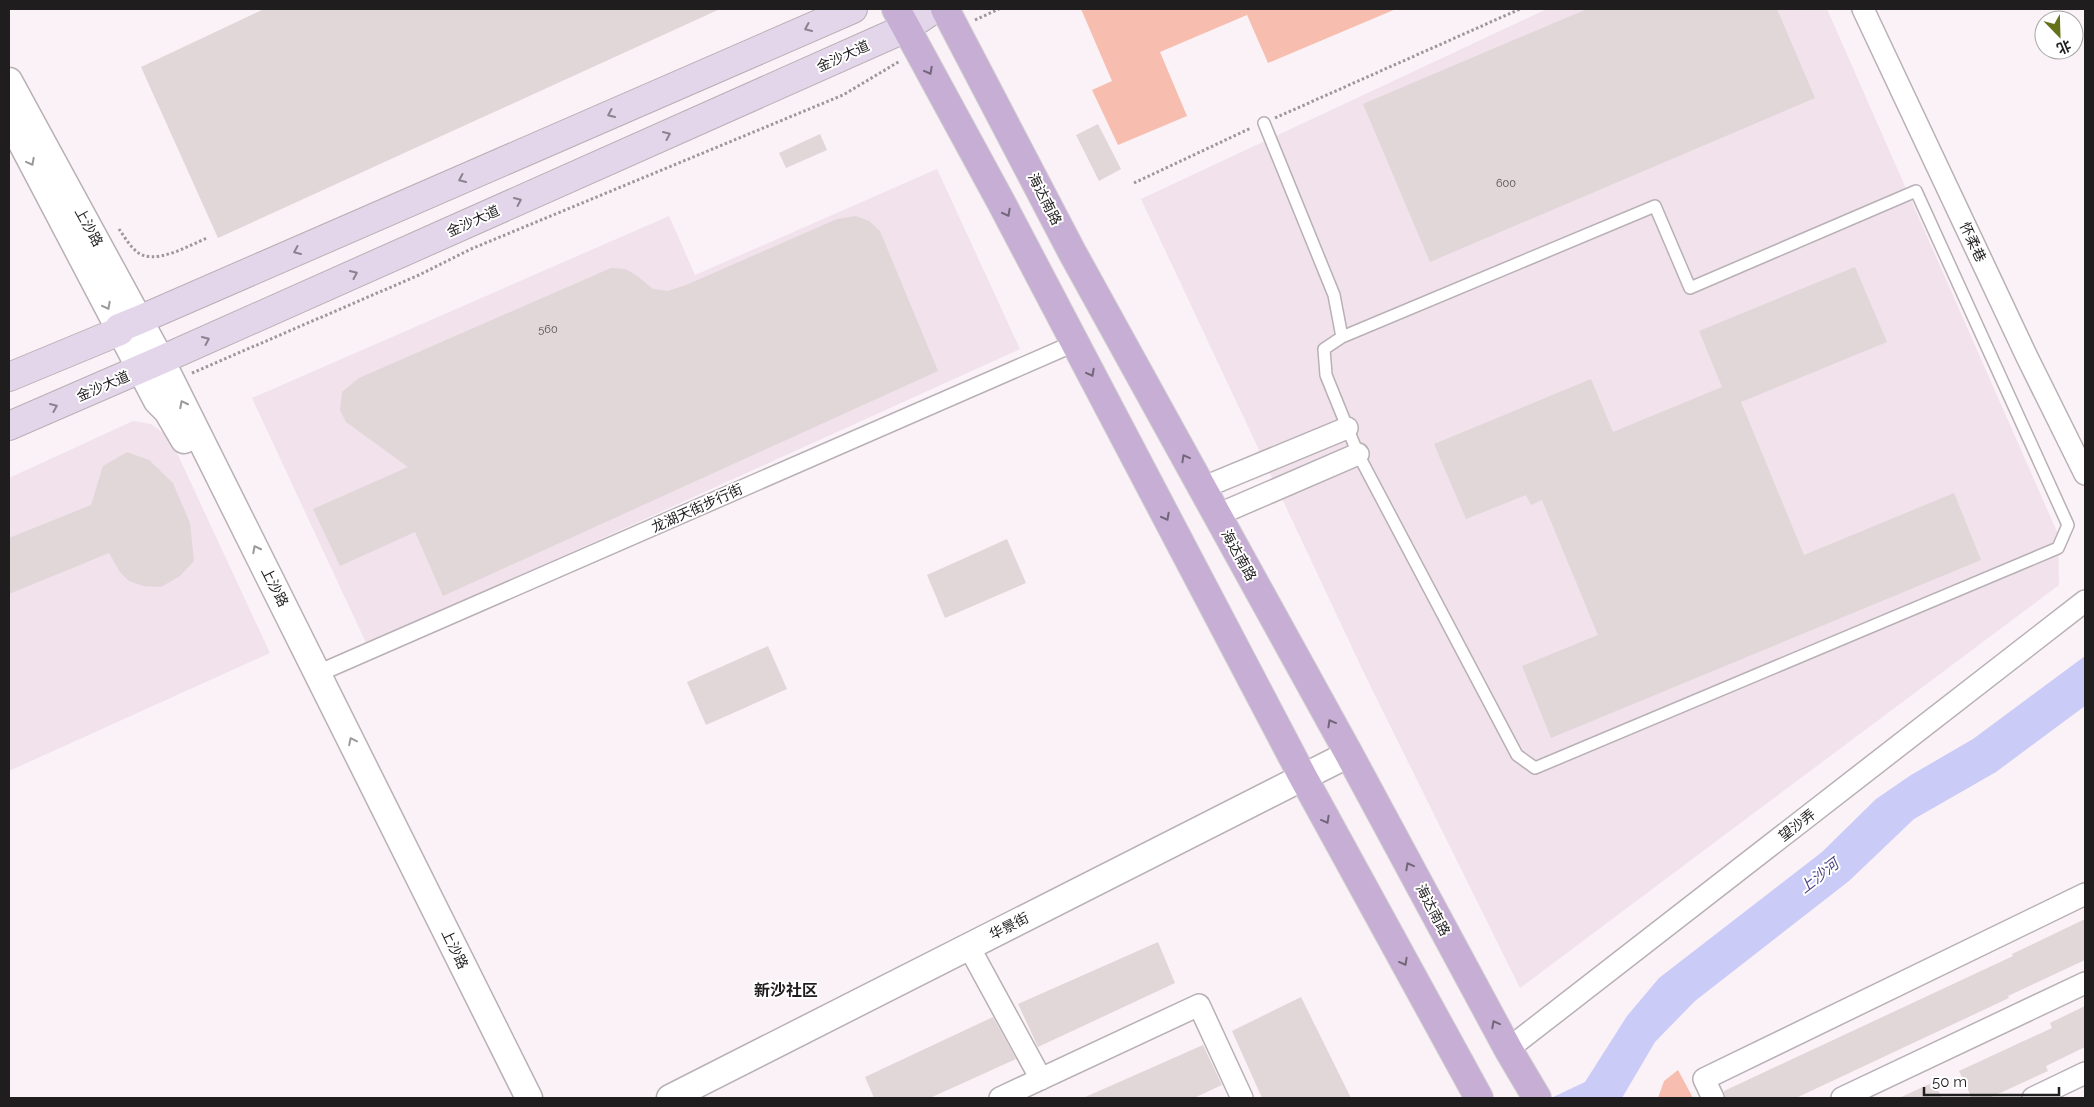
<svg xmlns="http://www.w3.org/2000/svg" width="2094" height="1107" font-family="Raleway,'Noto Sans SC',sans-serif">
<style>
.built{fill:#f1e2eb}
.green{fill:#f7beaf}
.water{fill:#cbcbf7}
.building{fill:#e1d7d8}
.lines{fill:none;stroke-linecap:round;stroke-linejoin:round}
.service-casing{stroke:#b8b0b5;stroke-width:14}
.pedestrian-casing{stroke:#b8b0b5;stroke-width:19}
.minor-casing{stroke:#b8b0b5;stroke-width:24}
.tertiary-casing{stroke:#b8b0b5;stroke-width:29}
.secondary-casing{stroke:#b8b0b5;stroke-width:30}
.primary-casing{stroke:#d2d2d2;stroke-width:30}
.path{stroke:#9d979b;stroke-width:3;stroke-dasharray:2.5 2.5;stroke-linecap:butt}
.service{stroke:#fff;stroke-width:11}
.pedestrian{stroke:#fff;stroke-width:16}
.minor{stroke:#fff;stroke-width:21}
.tertiary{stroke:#fff;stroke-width:26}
.secondary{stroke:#e3d6ea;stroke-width:28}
.primary{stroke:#c7aed4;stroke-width:28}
.oneway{stroke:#8b838f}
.oneway2{stroke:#74667a}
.oneway3{stroke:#9b999a}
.labels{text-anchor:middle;stroke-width:4;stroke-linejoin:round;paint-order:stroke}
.number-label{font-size:11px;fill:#504c4d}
.street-label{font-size:14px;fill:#201d1f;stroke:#fff}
.water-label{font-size:15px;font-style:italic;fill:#494283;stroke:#fff}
.quarter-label{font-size:16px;font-weight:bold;fill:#201d1f;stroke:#fff}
</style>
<rect width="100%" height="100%" fill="#faf2f7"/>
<path class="built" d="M 1547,9 L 1827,9 L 2058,534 L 2059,585 L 1520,988 L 1365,675 L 1141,199 Z
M 937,169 L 1020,349 L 367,645 L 252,398 L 669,216 L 695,275 Z
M 133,421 L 151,424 L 170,438 L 270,653 L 9,771 L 9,478 Z"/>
<path class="green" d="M 1081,9 L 1396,9 L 1268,63 L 1247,15 L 1160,52 L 1187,116 L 1118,145 L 1092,90 L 1112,81 Z
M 1678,1070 L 1693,1098 L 1658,1098 L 1664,1081 Z"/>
<path class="water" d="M 2085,656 L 2085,706 L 1996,772 L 1914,819 L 1849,881 L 1695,1001 L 1655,1042 L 1622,1098 L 1551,1098 L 1585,1082 L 1627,1016 L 1659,978 L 1822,852 L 1876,799 L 1911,775 L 1973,739 Z"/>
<path class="building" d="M 264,9 L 720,9 L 218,238 L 141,67 Z
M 1587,9 L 1777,9 L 1815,98 L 1430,262 L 1363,104 Z
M 1098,124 L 1121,169 L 1099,181 L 1076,135 Z
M 820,134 L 827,150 L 786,168 L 779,153 Z
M 856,216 L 869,221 L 880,231 L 938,371 L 443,596 L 415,532 L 340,566 L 313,509 L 408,467 L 346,422 L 340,410 L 342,392 L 359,378 L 611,268 L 625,269 L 636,275 L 653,289 L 668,291 L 686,285 L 837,219 Z
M 1855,267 L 1887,342 L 1741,402 L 1804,555 L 1954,493 L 1981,560 L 1551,738 L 1522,666 L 1598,635 L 1542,500 L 1531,505 L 1526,495 L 1466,519 L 1434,444 L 1591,379 L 1613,432 L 1722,387 L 1699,331 Z
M 127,452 L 149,460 L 173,483 L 190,523 L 194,561 L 180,576 L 161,587 L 143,586 L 129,581 L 120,572 L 109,553 L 9,594 L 9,538 L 91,505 L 103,466 Z
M 1007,539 L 1026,583 L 945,618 L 927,575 Z
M 768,646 L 787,689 L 706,725 L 687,682 Z
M 2085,919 L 2085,960 L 2008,996 L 2009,998 L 1796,1098 L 1725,1098 L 1724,1091 L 2013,956 L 2012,954 Z
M 1158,942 L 1175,983 L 1038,1047 L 1018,1004 Z
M 1301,997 L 1351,1098 L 1262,1098 L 1232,1031 Z
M 2085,1006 L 2085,1047 L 2046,1066 L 2048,1071 L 1989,1098 L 1972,1098 L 1959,1071 L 2052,1028 L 2050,1023 Z
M 993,1017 L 1016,1059 L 930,1098 L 874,1098 L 865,1077 Z
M 1203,1045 L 1222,1085 L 1194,1098 L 1083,1098 Z
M 1934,1082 L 1942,1098 L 1899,1098 Z"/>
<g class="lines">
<defs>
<path id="service" d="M 1264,123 L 1334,295 L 1342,337
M 1916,191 L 2068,525 L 2058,548 L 1535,768 L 1517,755 L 1358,454 L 1326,375 L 1324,349 L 1342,337 L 1655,206 L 1690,288 Z"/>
<path id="pedestrian" d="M 319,673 L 1075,343"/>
<path id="minor" d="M 1863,9 L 2027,357 L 2085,474
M 1202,488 L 1347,428
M 1217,515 L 1358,454
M 969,947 L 1041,1079
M 1508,1049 L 2085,601
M 1000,1098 L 1199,1005 L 1242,1098
M 1713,1098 L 1704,1079 L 2085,894
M 1842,1098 L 2085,983
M 2033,1098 L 2085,1073"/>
<path id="tertiary" d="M 9,81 L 161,360 L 529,1098
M 9,119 L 157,401 L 167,411 L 184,440
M 670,1098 L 1349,754"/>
<path id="secondary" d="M 9,377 L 120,331 L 119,328 L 139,320 L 853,9
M 9,426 L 161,360 L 906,28 L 934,9"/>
<path id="primary" d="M 896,9 L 1001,202 L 1303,777 L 1479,1098
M 945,9 L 1072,252 L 1349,754 L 1508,1049 L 1537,1098"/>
</defs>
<use href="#service" class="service-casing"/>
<use href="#pedestrian" class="pedestrian-casing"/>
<use href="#minor" class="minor-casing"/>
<use href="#tertiary" class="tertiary-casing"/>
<use href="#secondary" class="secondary-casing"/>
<use href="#primary" class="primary-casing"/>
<path class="path" d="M 975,20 L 999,9
M 1275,118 L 1520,9
M 1134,183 L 1251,128
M 119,229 C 124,236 129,245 136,251 C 153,267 190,245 207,238
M 192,373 L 419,275 L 471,249 L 843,95 L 900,61"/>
<use href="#service" class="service"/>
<use href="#pedestrian" class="pedestrian"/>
<use href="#minor" class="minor"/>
<use href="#tertiary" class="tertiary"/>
<use href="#secondary" class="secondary"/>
<use href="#primary" class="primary"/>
</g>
<defs><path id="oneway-chevron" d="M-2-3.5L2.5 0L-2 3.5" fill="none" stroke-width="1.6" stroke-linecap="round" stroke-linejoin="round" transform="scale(1.25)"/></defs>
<g class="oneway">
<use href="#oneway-chevron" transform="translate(808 28) rotate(156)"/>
<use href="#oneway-chevron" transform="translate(611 114) rotate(156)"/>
<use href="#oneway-chevron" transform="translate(667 135) rotate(-24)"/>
<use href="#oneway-chevron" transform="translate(462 179) rotate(156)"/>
<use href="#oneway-chevron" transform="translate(518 201) rotate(-24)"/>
<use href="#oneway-chevron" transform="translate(297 251) rotate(156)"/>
<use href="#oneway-chevron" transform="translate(354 274) rotate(-24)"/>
<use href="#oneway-chevron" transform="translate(206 340) rotate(-24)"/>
<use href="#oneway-chevron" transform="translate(54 407) rotate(-23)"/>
</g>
<g class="oneway2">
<use href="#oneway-chevron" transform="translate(929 71) rotate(62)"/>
<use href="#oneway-chevron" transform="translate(1007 213) rotate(62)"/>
<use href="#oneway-chevron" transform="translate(1091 373) rotate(62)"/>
<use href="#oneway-chevron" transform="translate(1185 458) rotate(-119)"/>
<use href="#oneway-chevron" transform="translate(1166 517) rotate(62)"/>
<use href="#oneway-chevron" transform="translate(1331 723) rotate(-119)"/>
<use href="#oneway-chevron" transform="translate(1326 820) rotate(61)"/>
<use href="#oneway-chevron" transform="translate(1409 866) rotate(-118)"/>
<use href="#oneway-chevron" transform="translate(1404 962) rotate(61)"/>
<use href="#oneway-chevron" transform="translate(1495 1024) rotate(-118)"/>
</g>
<g class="oneway3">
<use href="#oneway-chevron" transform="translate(31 162) rotate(62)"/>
<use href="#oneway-chevron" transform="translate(107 306) rotate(62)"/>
<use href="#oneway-chevron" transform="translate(183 404) rotate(-117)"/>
<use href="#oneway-chevron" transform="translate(256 549) rotate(-117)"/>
<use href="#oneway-chevron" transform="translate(352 741) rotate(-116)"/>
</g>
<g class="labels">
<g class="number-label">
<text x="1506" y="187">600</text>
<text x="548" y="333">560</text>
</g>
<g class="street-label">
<text transform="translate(843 56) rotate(-24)" y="5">金沙大道</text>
<text transform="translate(1045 199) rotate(63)" y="5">海达南路</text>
<text transform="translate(473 221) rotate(-24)" y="5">金沙大道</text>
<text transform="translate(89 227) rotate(61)" y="5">上沙路</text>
<text transform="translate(1973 242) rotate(65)" y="5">怀柔巷</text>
<text transform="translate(103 386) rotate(-23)" y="5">金沙大道</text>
<text transform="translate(697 508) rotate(-24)" y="5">龙湖天街步行街</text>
<text transform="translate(1239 555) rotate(61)" y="5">海达南路</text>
<text transform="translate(275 587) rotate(63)" y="5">上沙路</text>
<text transform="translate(1797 825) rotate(-38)" y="5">望沙弄</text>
<text transform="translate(1433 910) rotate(62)" y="5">海达南路</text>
<text transform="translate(1009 926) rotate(-27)" y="5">华景街</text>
<text transform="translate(455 949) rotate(64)" y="5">上沙路</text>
</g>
<g class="water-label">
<text transform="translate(1819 876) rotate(-38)" y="5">上沙河</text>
</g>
<g class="quarter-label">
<text x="786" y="996">新沙社区</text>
</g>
</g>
<rect width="2094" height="1107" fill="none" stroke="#201d1f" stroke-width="20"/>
<g transform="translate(2059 35) rotate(157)"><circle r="24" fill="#ffffff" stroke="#a6a5a5"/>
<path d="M0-4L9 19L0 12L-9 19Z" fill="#64701a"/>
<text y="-8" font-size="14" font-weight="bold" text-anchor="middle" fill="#201d1f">北</text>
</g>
<path d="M1924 1087v8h135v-8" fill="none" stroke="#201d1f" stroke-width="2.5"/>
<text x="1932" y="1087" font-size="15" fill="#201d1f" stroke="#ffffff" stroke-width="4" paint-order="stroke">50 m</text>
</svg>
